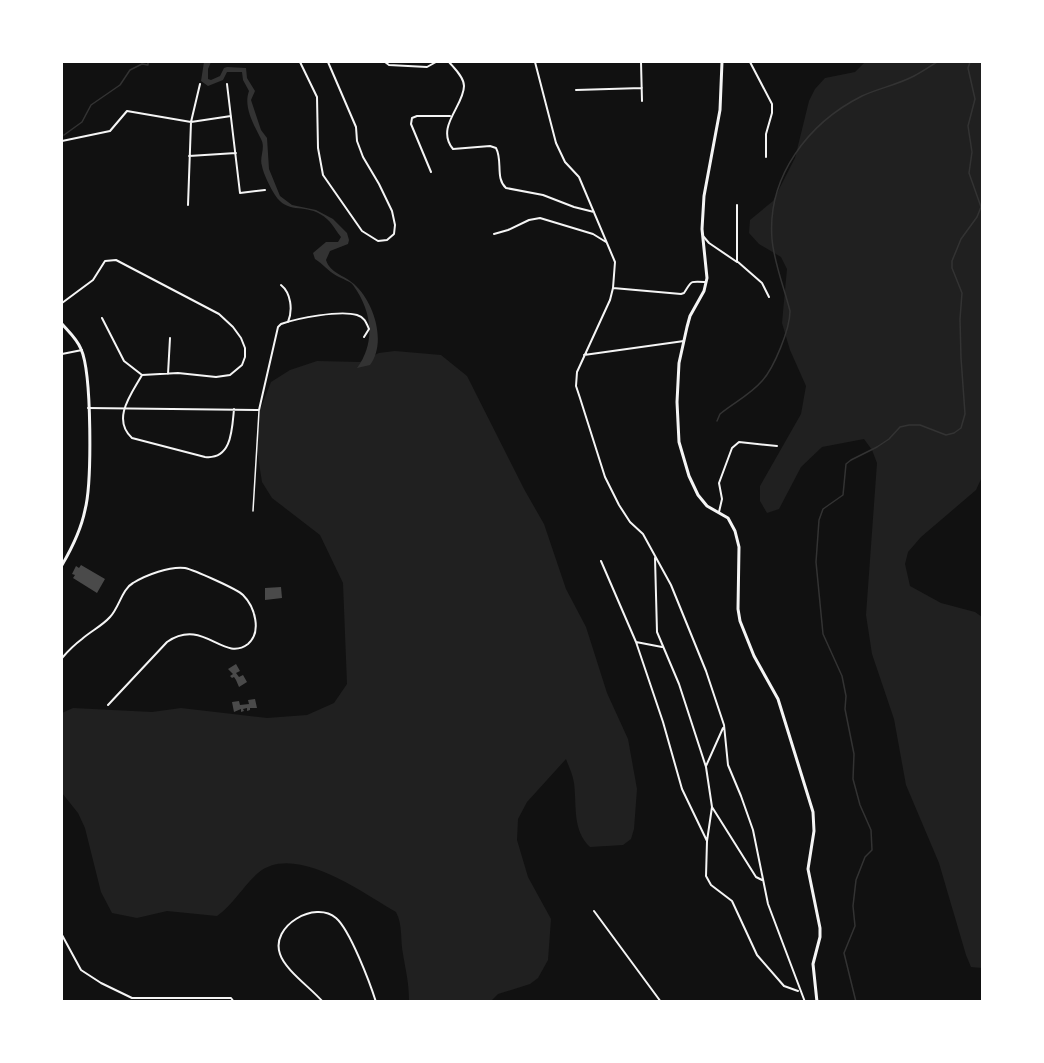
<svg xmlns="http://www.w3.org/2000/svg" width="1044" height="1063" font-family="'Times New Roman',serif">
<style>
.green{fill:#202020}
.water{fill:#333}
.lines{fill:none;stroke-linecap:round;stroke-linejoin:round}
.stream{stroke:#333;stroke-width:1.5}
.building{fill:#4a4a4a}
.service{stroke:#f5f5f5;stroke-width:1.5}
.minor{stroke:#f5f5f5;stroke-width:2}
.tertiary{stroke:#f5f5f5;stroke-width:3}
.secondary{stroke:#f5f5f5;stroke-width:3}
</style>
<rect width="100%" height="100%" fill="#111"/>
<path class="green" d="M 865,62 L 982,62 L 982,477 L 976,490 L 921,537 L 908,552 L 905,564 L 910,586 L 941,603 L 975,612 L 982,617 L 982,968 L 971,967 L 966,955 L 939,863 L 906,785 L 894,719 L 872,654 L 866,615 L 877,463 L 872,450 L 864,439 L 822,447 L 801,467 L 779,509 L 767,513 L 760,501 L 760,486 L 801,414 L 806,386 L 790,350 L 782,323 L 787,269 L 781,257 L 759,244 L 749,233 L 750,220 L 773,201 L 795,158 L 809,101 L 815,89 L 825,78 L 855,72 Z
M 395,351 L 441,355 L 467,376 L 524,489 L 544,524 L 566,589 L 586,627 L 607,693 L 628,739 L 637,789 L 634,829 L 631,839 L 623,845 L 590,847 C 572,830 577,806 574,783 C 573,775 569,767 566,759 L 527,802 L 518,819 L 517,840 L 528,877 L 551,919 L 548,960 L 538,978 L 530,984 L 498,994 L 491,1001 L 409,1001 C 409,983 406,972 403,954 C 400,940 403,925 396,912 C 363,893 294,842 258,873 C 243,886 234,904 217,916 L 167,911 L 137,918 L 112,913 L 101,892 L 85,828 L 78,813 L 62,793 L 62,713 L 73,708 L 152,712 L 181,708 L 267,718 L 307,715 L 334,703 L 347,684 L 343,583 L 320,535 L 272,498 L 262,482 L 256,444 L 260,410 L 271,382 L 290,370 L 317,361 L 360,362 L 379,353 Z"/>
<path class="water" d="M 204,62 L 211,62 L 208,69 L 208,79 L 211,80 L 220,76 L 224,68 L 227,67 L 246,68 L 247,78 L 255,91 L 251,100 L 261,130 L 267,138 L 269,169 L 280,196 L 292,205 L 316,210 L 333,219 L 347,233 L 349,240 L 348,244 L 330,251 L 326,260 C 330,273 344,275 354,284 C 374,302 387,342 370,365 L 357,368 C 376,342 372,311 353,285 C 350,281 342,279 337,276 C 328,271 323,264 315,259 L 313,253 L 326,242 L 338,242 L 341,237 C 333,227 332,221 320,214 C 303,204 287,214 275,195 C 271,189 263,173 262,166 C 259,157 266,148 261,139 C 254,125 243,107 249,91 L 243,80 L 242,72 L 227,72 L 223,80 L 208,86 L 201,81 Z"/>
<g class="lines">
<path class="stream" d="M 64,135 L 82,122 L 91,105 L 120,85 L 130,70 L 142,64 L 148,65 L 148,62
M 717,421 L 720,414 C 733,403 750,395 762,381 C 774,368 790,329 790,311 C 784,287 774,263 772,239 C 767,177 808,123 862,96 C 879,88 897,85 914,76 C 922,72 929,67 937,62
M 856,1002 L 844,953 L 855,926 L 853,906 L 856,880 L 865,857 L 872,850 L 871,830 L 860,805 L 853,779 L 854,754 L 845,709 L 846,696 L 842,676 L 823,634 L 816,562 L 819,520 L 823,509 L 843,495 L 846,464 L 851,460 L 877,447 L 889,439 L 900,427 L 909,425 L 920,425 L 946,435 L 954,433 L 961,428 L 965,414 L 961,358 L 960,319 L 962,293 L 952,268 L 952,261 L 961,239 L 977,217 L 981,207 L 969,173 L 972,152 L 968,126 L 975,99 L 968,68 L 970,62"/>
</g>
<path class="building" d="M 81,565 L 105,579 L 97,593 L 73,578 L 75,575 L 72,574 L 76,566 L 79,568 Z
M 281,587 L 282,598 L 265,600 L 265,588 Z
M 236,664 L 240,671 L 236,673 L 239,677 L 243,675 L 247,682 L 239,687 L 236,680 L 234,677 L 232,678 L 230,676 L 233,674 L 228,669 Z
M 255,699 L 257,708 L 250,708 L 250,710 L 247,711 L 247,708 L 243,709 L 244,711 L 241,712 L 241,709 L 234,712 L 232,702 L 239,701 L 240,705 L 249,704 L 248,700 Z"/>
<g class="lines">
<path class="service" d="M 253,511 L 259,411"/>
<path class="minor" d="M 300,62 L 317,97 L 318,148 L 323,175 L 362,231 L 378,241 L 387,240 L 394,234 L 395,225 L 392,211 L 379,184 L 363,157 L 357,141 L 356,127 L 328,62
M 385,62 L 389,65 L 427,67 L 436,62
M 449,62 C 454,68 464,77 464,86 C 464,106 435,127 453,149 L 490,146 L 496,148 C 503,161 495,178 506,188 L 543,195 L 574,207 L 594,212
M 535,62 L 556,143 L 565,162 L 579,177 L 615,262 L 613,288 L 610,300 L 577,372 L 576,386 L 580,398 L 605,477 L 619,505 L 630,522 L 643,534 L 671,585 L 706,671 L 724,725 L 728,765 L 741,796 L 753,830 L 768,904 L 805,1002
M 641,62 L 642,101
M 750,62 L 772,104 L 772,113 L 766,134 L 766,157
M 227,84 L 240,193 L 265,190
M 576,90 L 642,88
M 62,141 L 110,131 L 127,111 L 191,122 L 231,116
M 189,156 L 236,153
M 431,172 L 411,124 L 412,118 L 417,116 L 450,116
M 188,205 L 191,122 L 200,84
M 494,234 L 508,230 L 529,220 L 540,218 L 593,234 L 606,242
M 703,236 L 709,243 L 737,262 L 737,205
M 738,262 L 762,283 L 769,297
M 281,285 C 291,293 293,310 288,322
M 613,288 L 681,294 L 684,293 C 692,281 689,281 705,282
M 62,303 L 93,280 L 105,261 L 116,260 L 219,314 L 233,327 L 241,338 L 245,348 L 245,357 L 242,365 L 230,375 L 216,377 L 178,373 L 142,375 L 124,361 L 102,318
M 62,354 L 82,350
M 584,355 L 684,341
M 168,374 L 170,338
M 142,375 C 132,393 111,419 132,438 L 205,457 C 232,460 232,429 234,409
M 88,408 L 259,410 L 278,327 L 281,324 C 298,318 340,310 357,315 C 364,317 366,322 369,329 L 364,337
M 719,512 L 722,499 L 719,483 L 732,448 L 739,442 L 777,446
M 655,558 L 657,632 L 679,684 L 706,767 L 712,807 L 756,877 L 762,880
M 601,561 L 636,642 L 663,722 L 682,789 L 707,841
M 636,642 L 662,647
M 62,658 C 68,651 74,645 82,639 C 91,631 102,626 110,617 C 119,608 122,589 133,583 C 146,575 170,566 185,568 C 194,570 237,589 243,595 C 255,607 262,632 248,644 C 223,663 204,617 167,642 L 108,705
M 706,766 L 723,728
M 712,807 L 707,841 L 706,876 L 711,885 L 732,901 L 757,955 L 784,986 L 798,991
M 594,911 L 661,1002
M 62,935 L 81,970 L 101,983 L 132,998 L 231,998 L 234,1002
M 323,1002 C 311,988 285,970 280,954 C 270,926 315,900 336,918 C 350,930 370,983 376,1002"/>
<path class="tertiary" d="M 722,62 L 720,110 L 704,196 L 702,229 L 707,278 L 704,291 L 690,316 L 687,327 L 679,363 L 677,402 L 679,442 L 689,476 L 698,495 L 707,506 L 728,518 L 735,531 L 739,547 L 738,609 L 740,621 L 754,656 L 778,699 L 813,812 L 814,831 L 808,869 L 820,928 L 820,937 L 813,964 L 817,1002"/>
<path class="secondary" d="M 62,324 C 68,331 77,339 81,349 C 92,373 92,483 85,510 C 81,530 72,548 62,565"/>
</g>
<rect width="1044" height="1063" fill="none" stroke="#ffffff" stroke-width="126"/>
</svg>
